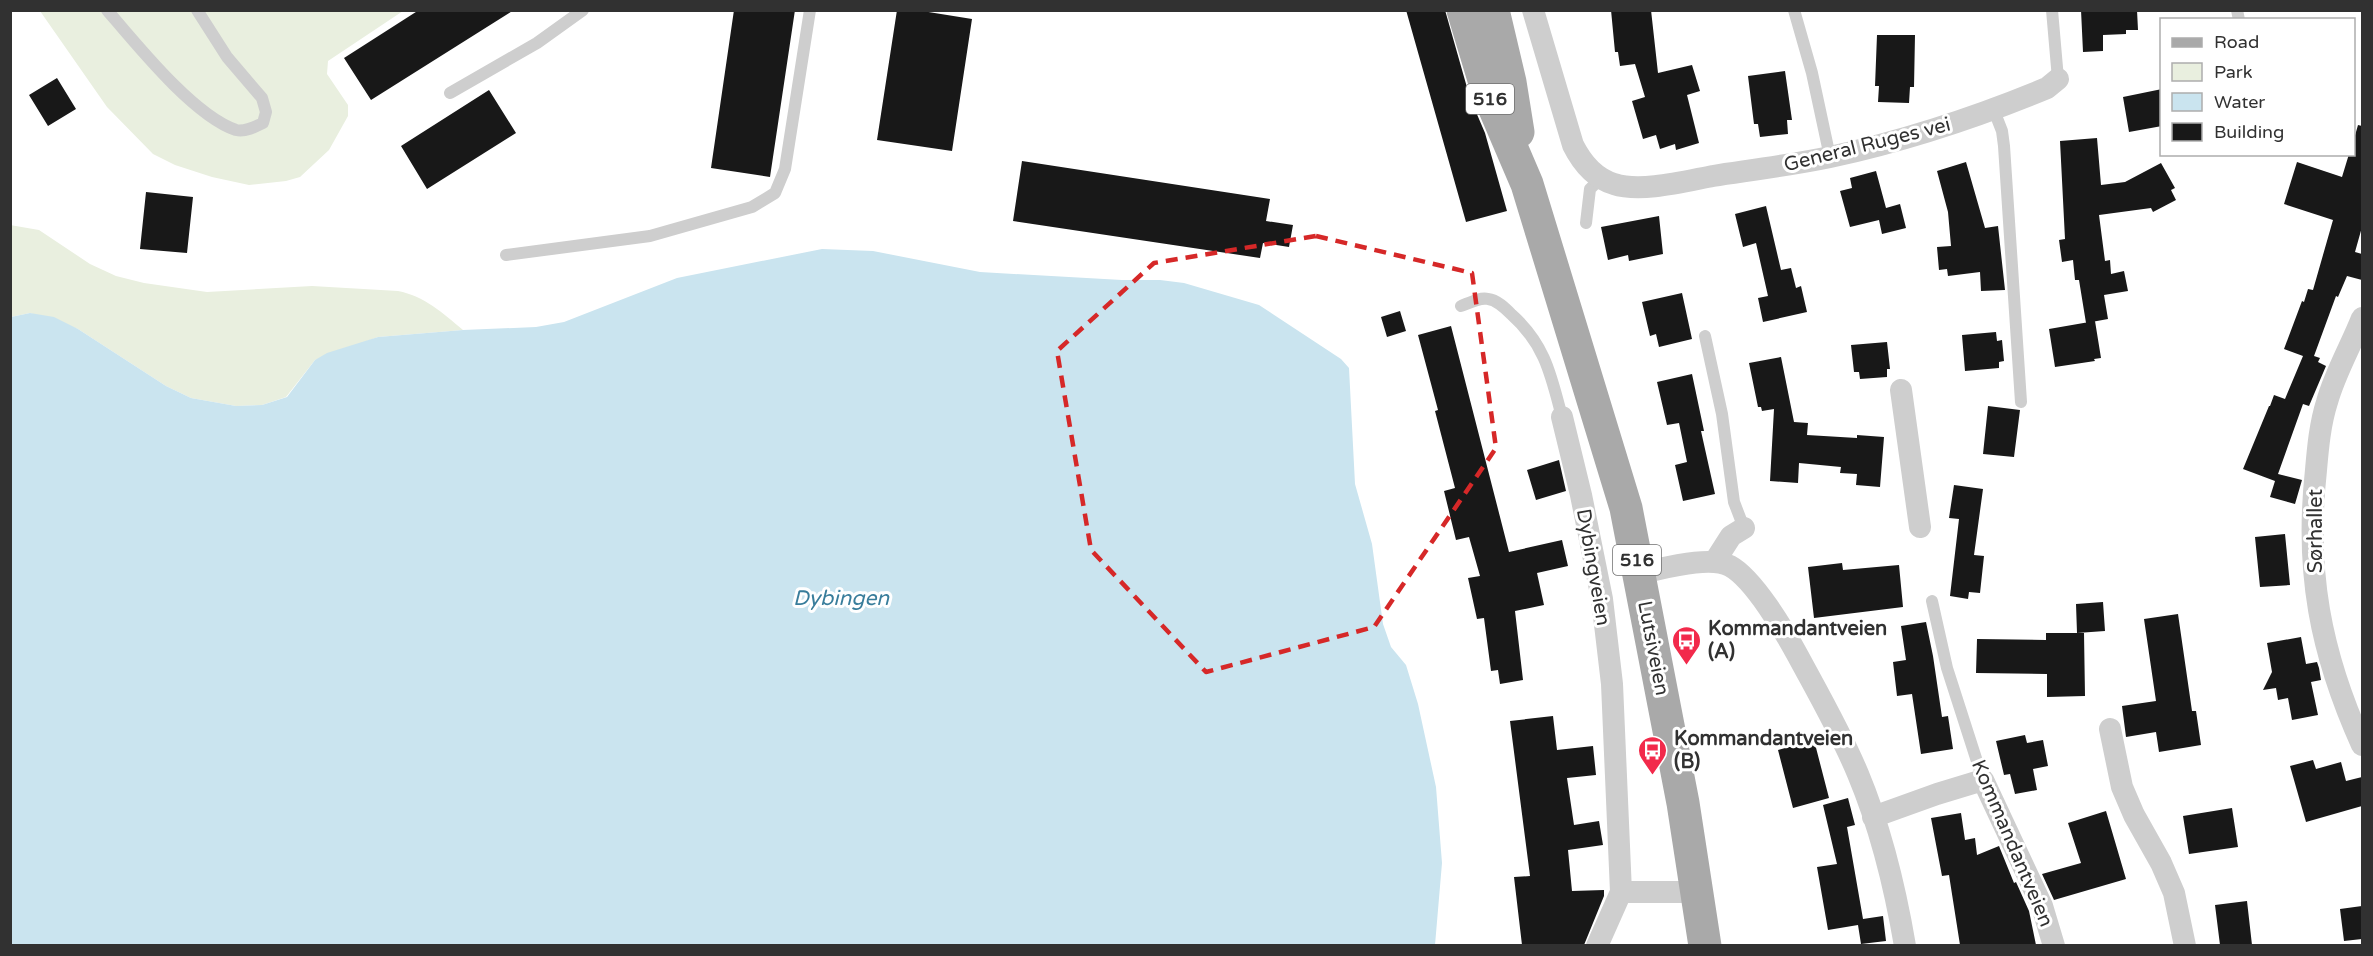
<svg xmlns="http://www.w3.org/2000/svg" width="2373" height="956" font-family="'Varela Round',sans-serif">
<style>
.green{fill:#e9efdf}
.water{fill:#cae4ef}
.building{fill:#181818}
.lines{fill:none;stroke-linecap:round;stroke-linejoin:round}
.lane{stroke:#cecece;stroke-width:12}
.street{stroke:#cecece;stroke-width:22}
.primary{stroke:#a9a9a9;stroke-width:33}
.marked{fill:none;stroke:#d62828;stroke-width:4.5;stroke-dasharray:12 8;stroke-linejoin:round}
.labels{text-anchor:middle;stroke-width:6;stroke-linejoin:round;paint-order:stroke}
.shield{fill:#fff;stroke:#6f6f6f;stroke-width:1.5}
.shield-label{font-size:18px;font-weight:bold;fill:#313131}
.street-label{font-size:20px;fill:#313131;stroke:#fff}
.poi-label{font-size:20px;font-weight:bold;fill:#313131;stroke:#fff;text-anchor:start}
.water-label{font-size:21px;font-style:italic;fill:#387d9b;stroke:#fff}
</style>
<rect width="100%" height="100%" fill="#fff"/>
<path class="green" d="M 40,11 L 403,11 L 328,61 L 327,74 L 348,105 L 348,116 L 329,150 L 300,177 L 286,181 L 249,185 L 212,177 L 175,165 L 153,154 L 107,107 Z
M 10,225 L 39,230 L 90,264 L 116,276 L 144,283 L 207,292 L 312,286 L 398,291 C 424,296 443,313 463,330 L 378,337 L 315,360 L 286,397 L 262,405 L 236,406 L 191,398 L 166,386 L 78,329 L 30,313 L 11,317 Z"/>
<path class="water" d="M 822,249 L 873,251 L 980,272 L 1122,280 L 1160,280 L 1184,283 L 1259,305 L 1341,359 L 1349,368 L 1355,484 L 1372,544 L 1383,624 L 1391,647 L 1406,665 L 1418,704 L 1436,787 L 1442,863 L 1435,945 L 11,945 L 11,317 L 30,313 L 54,317 L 78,329 L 166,386 L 191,398 L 236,406 L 262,405 L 287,397 L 315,360 L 327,353 L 378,337 L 463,330 L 536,327 L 564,322 L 677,278 Z"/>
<path class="building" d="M 419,10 L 514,10 L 371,100 L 344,58 Z
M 734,10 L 795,10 L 770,177 L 711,168 Z
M 897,10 L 916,10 L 972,19 L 952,151 L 877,140 Z
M 1406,10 L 1445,10 L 1470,98 L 1485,133 L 1507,211 L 1466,222 Z
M 1611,10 L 1651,10 L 1658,73 L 1692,65 L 1700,91 L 1687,95 L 1699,143 L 1676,150 L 1675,144 L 1660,149 L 1656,135 L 1643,139 L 1632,101 L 1645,97 L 1635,64 L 1620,66 L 1618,52 L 1615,52 Z
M 2081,10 L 2137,10 L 2138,30 L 2126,30 L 2126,34 L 2103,35 L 2103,51 L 2083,52 Z
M 1877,35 L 1915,35 L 1914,87 L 1910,87 L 1909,103 L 1878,102 L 1879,86 L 1875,86 Z
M 1785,71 L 1792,120 L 1787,120 L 1788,134 L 1760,137 L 1758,124 L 1754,124 L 1748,76 Z
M 57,78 L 76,109 L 48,126 L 29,95 Z
M 2162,89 L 2162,126 L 2129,132 L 2123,97 Z
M 489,90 L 516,133 L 427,189 L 401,146 Z
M 2358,125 L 2362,126 L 2362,227 L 2355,252 L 2362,254 L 2362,280 L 2347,276 L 2338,297 L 2336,296 L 2314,356 L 2320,358 L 2318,362 L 2326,366 L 2309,406 L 2303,404 L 2278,474 L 2302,480 L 2295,504 L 2270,497 L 2275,481 L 2243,469 L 2269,406 L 2270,406 L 2274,395 L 2285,399 L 2303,356 L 2284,349 L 2302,301 L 2304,302 L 2308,289 L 2313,290 L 2333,220 L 2284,204 L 2297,162 L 2342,177 L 2349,154 L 2354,154 L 2354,139 Z
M 2097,138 L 2101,185 L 2125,182 L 2161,163 L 2175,188 L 2171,190 L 2176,200 L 2153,212 L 2151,208 L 2099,215 L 2105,261 L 2110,260 L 2111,274 L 2124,271 L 2128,291 L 2104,295 L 2108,319 L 2086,323 L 2079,280 L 2075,280 L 2073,260 L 2062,262 L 2059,240 L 2065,239 L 2060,141 Z
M 1022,161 L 1270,199 L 1266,221 L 1293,225 L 1289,247 L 1263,243 L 1260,258 L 1013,221 Z
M 1966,162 L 1985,228 L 1998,226 L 2005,290 L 1981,291 L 1980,272 L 1948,276 L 1947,269 L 1939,270 L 1937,247 L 1951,246 L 1948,212 L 1937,171 Z
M 1876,171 L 1886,208 L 1900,204 L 1906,228 L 1882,234 L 1879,220 L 1850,227 L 1840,191 L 1852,188 L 1850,178 Z
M 146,192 L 193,197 L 187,253 L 140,249 Z
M 1766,206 L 1781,270 L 1791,268 L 1796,288 L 1801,286 L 1807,312 L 1763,322 L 1758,298 L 1768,296 L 1756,243 L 1743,247 L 1735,214 Z
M 1659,216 L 1663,254 L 1629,261 L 1628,255 L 1608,260 L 1601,227 Z
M 1682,293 L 1692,339 L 1659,347 L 1656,334 L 1650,336 L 1642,302 Z
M 1400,311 L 1406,331 L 1387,337 L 1381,317 Z
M 2095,321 L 2101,358 L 2094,359 L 2095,361 L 2055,367 L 2049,329 Z
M 1451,326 L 1509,552 L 1562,540 L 1568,566 L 1537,573 L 1544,605 L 1515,611 L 1523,680 L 1500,684 L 1498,670 L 1491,671 L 1484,618 L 1477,619 L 1468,578 L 1480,576 L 1469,537 L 1456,540 L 1444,491 L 1455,488 L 1435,411 L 1438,410 L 1418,335 Z
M 1996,332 L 1997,341 L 2002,340 L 2004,361 L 1999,362 L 1999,368 L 1965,371 L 1962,335 Z
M 1887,342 L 1890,369 L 1887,369 L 1887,377 L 1860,379 L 1859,372 L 1854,372 L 1851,345 Z
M 1781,357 L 1794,422 L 1808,423 L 1807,435 L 1857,438 L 1857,435 L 1884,437 L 1880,487 L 1856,485 L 1857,474 L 1840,473 L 1841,467 L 1799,463 L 1798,483 L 1770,481 L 1774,409 L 1762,411 L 1761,407 L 1758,407 L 1749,363 Z
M 1692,374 L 1704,431 L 1701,431 L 1715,494 L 1683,501 L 1675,465 L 1687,462 L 1679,423 L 1667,425 L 1657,382 Z
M 1988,406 L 2020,410 L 2014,457 L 1983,454 Z
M 1559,460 L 1566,491 L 1536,500 L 1527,470 Z
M 1954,485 L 1983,489 L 1974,555 L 1984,556 L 1980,593 L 1969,592 L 1968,599 L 1950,596 L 1959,519 L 1949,518 Z
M 2285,534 L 2290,585 L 2260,587 L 2255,537 Z
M 1842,563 L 1843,570 L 1899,565 L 1903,607 L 1814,618 L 1808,567 Z
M 2103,602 L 2105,631 L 2077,633 L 2076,604 Z
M 2178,614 L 2192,711 L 2196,711 L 2201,745 L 2159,752 L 2156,732 L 2126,737 L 2122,706 L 2156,701 L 2144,619 Z
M 1926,622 L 1933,656 L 1942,717 L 1948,716 L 1953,749 L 1921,754 L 1912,694 L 1897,696 L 1893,662 L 1906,660 L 1901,626 Z
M 2046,633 L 2084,633 L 2085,696 L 2047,697 L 2047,674 L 1976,673 L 1977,639 L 2046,640 Z
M 2301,637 L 2306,664 L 2317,662 L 2319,668 L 2321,680 L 2311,682 L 2318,715 L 2292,720 L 2288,698 L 2278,700 L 2276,688 L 2263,690 L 2272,672 L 2267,643 Z
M 1553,716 L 1557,750 L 1593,746 L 1596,775 L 1567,778 L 1574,825 L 1599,821 L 1603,845 L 1568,850 L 1572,891 L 1604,890 L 1604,896 L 1584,945 L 1522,945 L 1514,877 L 1530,876 L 1510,721 Z
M 2025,735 L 2027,743 L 2043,740 L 2048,766 L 2033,769 L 2037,790 L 2015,794 L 2010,774 L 2004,775 L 1996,741 Z
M 1814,740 L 1829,798 L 1793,808 L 1778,750 Z
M 2313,760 L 2316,769 L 2341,762 L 2346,781 L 2362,777 L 2362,806 L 2306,822 L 2290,766 Z
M 1848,798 L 1855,825 L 1847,827 L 1863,919 L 1883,916 L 1886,941 L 1861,944 L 1858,925 L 1828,930 L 1817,867 L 1837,864 L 1823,805 Z
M 2232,808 L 2238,847 L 2189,854 L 2183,816 Z
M 2106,811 L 2126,879 L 2054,900 L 2042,874 L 2081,863 L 2068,823 Z
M 1961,813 L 1965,840 L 1975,838 L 1977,855 L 1999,846 L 2014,883 L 2016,882 L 2029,911 L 2036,945 L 1960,945 L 1949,875 L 1942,876 L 1931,818 Z
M 2247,901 L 2252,945 L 2220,945 L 2215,905 Z
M 2362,906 L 2362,939 L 2344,941 L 2340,909 Z"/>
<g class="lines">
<path class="lane" d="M 107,10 C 137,45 194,116 236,130 C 245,132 255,127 263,123 L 266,112 L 262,98 L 227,57 L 197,10
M 1794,10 L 1812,73 L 1830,157
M 2052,10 L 2058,79
M 2237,10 L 2239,20
M 450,93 L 537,43 L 583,10
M 1993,108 L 2002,131 L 2004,146 L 2021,402
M 1586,223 L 1590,189 L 1601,178
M 506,255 L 650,236 L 752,207 L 775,193 L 785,169 L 810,10
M 1461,306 C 1469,303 1480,297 1488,299 C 1497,300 1505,308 1511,314 C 1545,344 1551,375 1562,417
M 1705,336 L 1722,414 L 1734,502 L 1744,528
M 1932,601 L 1947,668 L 1983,780"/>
<path class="street" d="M 1533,10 L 1573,145 C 1582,163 1594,178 1614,184 C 1641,193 1686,181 1713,176 C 1752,170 1792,165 1830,157 C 1904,141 1977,117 2047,88 L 2058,79
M 2362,318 C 2351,346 2335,373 2327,402 C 2320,424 2318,447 2316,470 C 2305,571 2320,652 2362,745
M 1901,390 L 1920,527
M 1562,417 L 1581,495 L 1602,599 L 1612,684 L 1621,892 L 1597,946
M 1715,561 L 1731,536 L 1744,528
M 1640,573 C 1662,569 1709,555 1730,566 C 1754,579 1785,632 1798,656 C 1819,695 1841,733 1858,774 C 1881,829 1895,887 1905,946
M 2110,729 L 2122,787 L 2134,815 L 2161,863 L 2174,893 L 2185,946
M 1873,817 L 1937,794 L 1983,780 L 2042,906 L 2054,946
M 1621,892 L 1697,892"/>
<path class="primary" d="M 1463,10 L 1488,93 L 1527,184 L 1626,508 L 1683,803 L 1705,946
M 1493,10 L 1510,82 L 1518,132"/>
</g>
<path class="marked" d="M 1316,236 L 1472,273 L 1496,448 L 1374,627 L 1206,672 L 1091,550 L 1057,351 L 1154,263 Z"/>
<defs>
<symbol id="bus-pin" viewBox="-11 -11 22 30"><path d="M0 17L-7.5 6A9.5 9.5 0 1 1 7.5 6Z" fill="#f22a4b" stroke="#fff"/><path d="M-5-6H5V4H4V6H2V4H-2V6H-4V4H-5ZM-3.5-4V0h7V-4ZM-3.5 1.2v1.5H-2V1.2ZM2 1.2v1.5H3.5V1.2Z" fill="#fff"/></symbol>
</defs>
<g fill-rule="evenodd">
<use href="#bus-pin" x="1670" y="624" width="33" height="45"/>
<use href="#bus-pin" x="1636" y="734" width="33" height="45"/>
</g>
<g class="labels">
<g class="shield">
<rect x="1466" y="84" width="48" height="30" rx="4.5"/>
<rect x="1613" y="545" width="48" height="30" rx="4.5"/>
</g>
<g class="shield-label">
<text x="1490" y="105">516</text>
<text x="1637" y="566">516</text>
</g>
<g class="street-label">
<text transform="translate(1867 144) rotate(-14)" y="7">General Ruges vei</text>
<text transform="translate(2315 531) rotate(-90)" y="7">Sørhallet</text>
<text transform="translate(1594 567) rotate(80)" y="7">Dybingveien</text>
<text transform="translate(1654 648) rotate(79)" y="7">Lutsiveien</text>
<text transform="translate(2013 843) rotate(67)" y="7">Kommandantveien</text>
</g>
<g class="poi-label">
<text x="1708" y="635">Kommandantveien<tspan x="1708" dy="23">(A)</tspan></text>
<text x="1674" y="745">Kommandantveien<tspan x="1674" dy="23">(B)</tspan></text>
</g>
<g class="water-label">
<text x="841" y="605">Dybingen</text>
</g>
</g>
<rect width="2373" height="956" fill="none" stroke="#313131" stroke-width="24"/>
<rect x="2160" y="18" width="195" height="138" fill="#ffffff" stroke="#adadad" stroke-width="1.5"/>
<rect x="2172" y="38" width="30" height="9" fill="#a9a9a9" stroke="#adadad" stroke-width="1.5"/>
<text x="2214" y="48" font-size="18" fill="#313131">Road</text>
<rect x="2172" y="63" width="30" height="18" fill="#e9efdf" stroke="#adadad" stroke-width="1.5"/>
<text x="2214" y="78" font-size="18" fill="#313131">Park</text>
<rect x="2172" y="93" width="30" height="18" fill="#cae4ef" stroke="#adadad" stroke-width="1.5"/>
<text x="2214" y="108" font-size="18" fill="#313131">Water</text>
<rect x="2172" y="123" width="30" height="18" fill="#181818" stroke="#adadad" stroke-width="1.5"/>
<text x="2214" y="138" font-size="18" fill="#313131">Building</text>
</svg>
